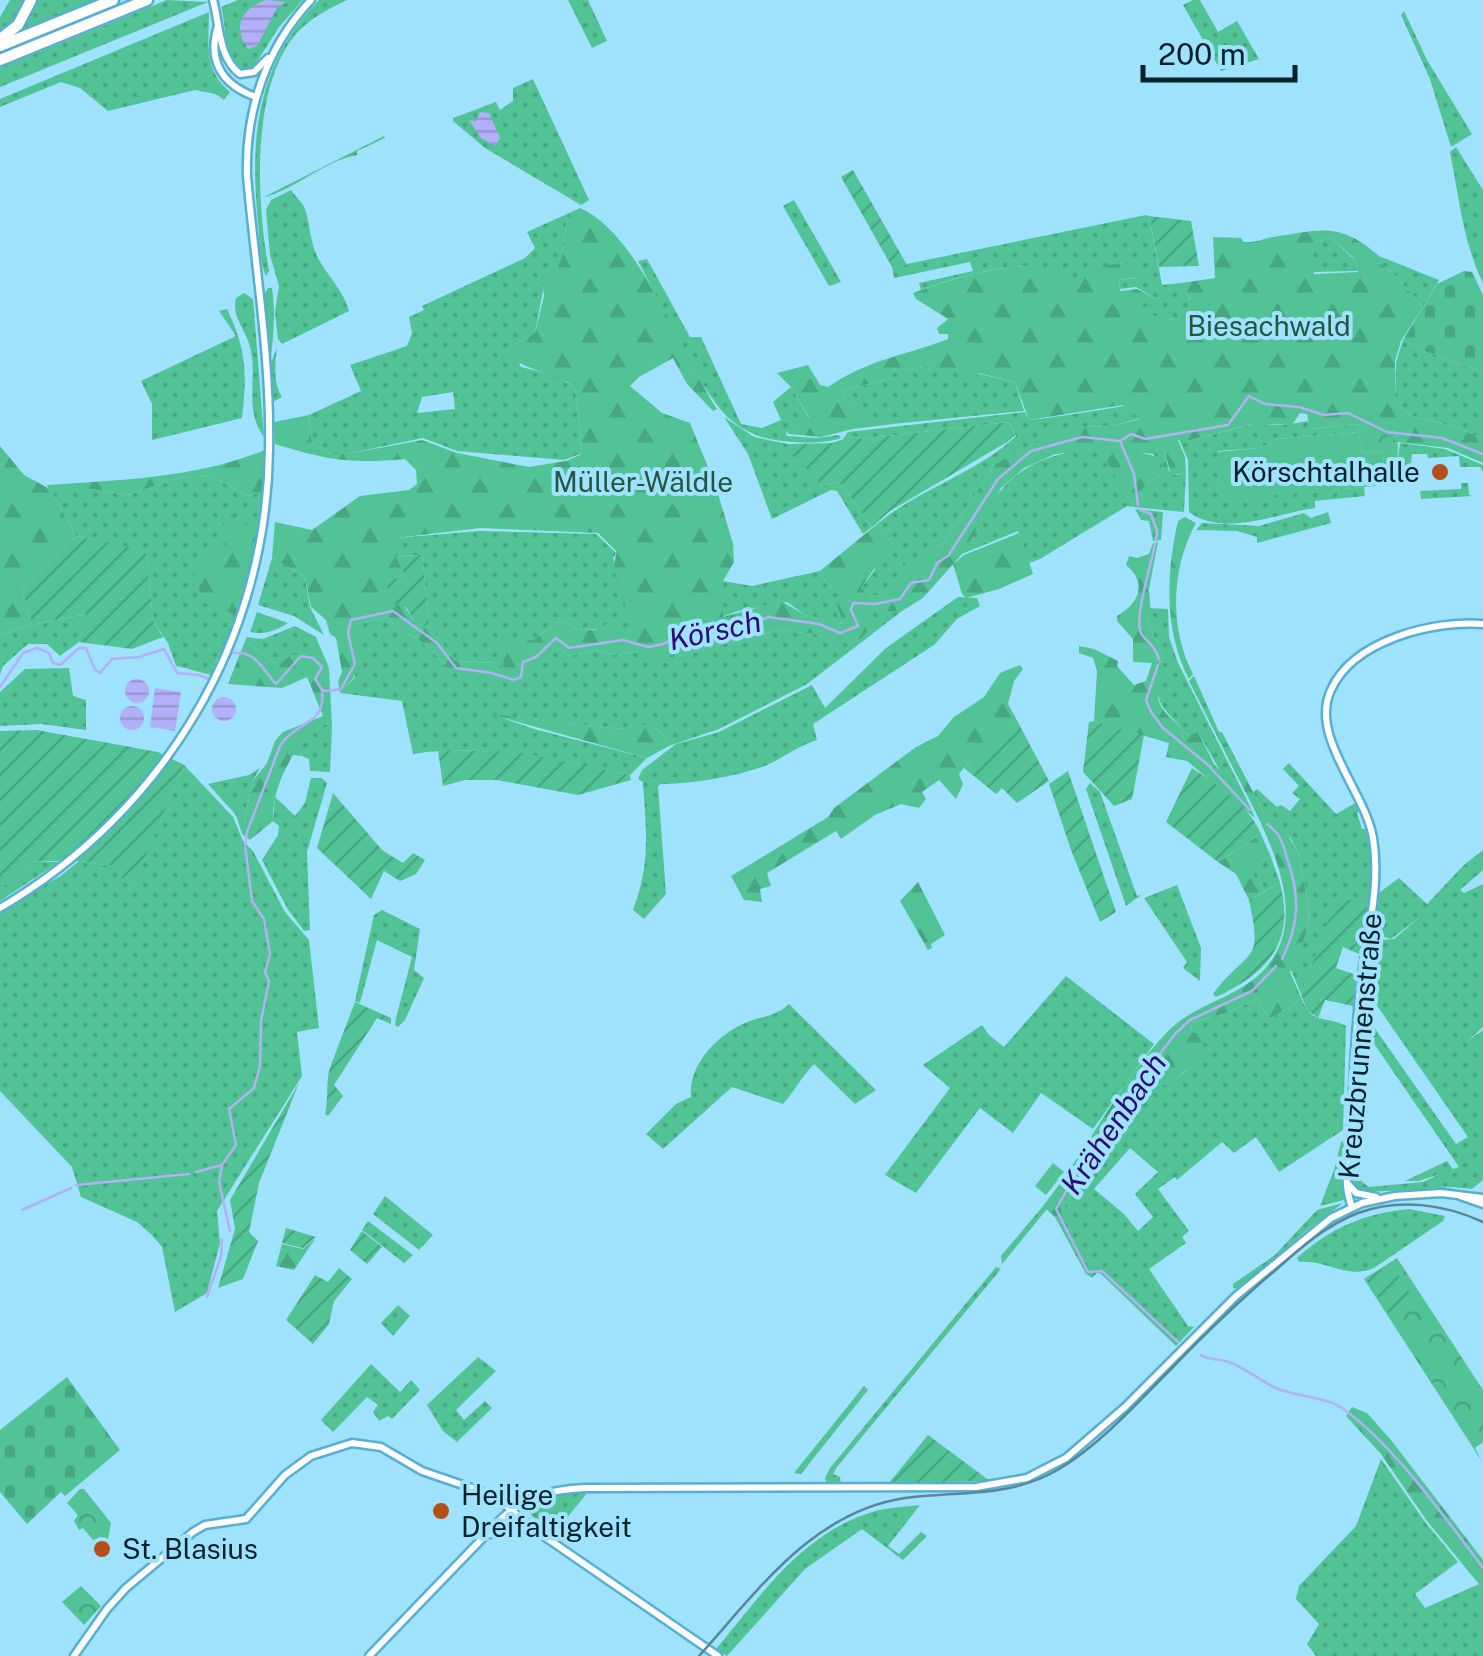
<svg xmlns="http://www.w3.org/2000/svg" width="1483" height="1656" font-family="'Public Sans',sans-serif">
<style>
.grass{fill:url(#grass-dots);fill-rule:evenodd}
.forest{fill:url(#forest-firs);fill-rule:evenodd}
.cemetery{fill:url(#cemetery-stones)}
.park{fill:url(#park-crowns)}
.garden{fill:url(#garden-furrows)}
.pitch{fill:#52c397}
.water{fill:url(#water-rules)}
.lines{fill:none;stroke-linecap:round;stroke-linejoin:round}
.stream{stroke:#b2b0f8;stroke-width:2.5}
.secondary-casing{stroke:#57afd0;stroke-width:11}
.highway-casing{stroke:#57afd0;stroke-width:15}
.secondary{stroke:#fff;stroke-width:6}
.highway{stroke:#fff;stroke-width:10}
.tram{stroke:#56879a;stroke-width:2.5}
.poi-dot{fill:#b3501a;stroke:#9ee2fd;stroke-width:4}
.labels{text-anchor:middle;stroke-width:8;stroke-linejoin:round;paint-order:stroke}
.park-label{font-size:28px;fill:#255642;stroke:#9ee2fd}
.poi-label{font-size:28px;fill:#05222c;stroke:#9ee2fd;text-anchor:start}
.street-label{font-size:28px;fill:#05222c;stroke:#9ee2fd}
.water-label{font-size:30px;font-style:italic;fill:#2c0c75;stroke:#9ee2fd}
</style>
<defs>
<pattern id="grass-dots" width="8" height="8" patternUnits="userSpaceOnUse" patternTransform="scale(2.5)"><rect width="8" height="8" fill="#52c397"/><path d="M2 2h.1M6 6h.1" fill="none" stroke="#46a782" stroke-width="1.8" stroke-linecap="round"/></pattern>
<pattern id="forest-firs" width="22" height="20" patternUnits="userSpaceOnUse" patternTransform="scale(2.5)"><rect width="22" height="20" fill="#52c397"/><path d="M5 1l3.5 6h-7zM16 11l3.5 6h-7z" fill="#46a782"/></pattern>
<pattern id="cemetery-stones" width="16" height="16" patternUnits="userSpaceOnUse" patternTransform="scale(2.5)"><rect width="16" height="16" fill="#52c397"/><path d="M2 7V4a2 2 0 0 1 4 0v3zM10 15v-3a2 2 0 0 1 4 0v3z" fill="#46a782"/></pattern>
<pattern id="park-crowns" width="20" height="18" patternUnits="userSpaceOnUse" patternTransform="scale(2.5)"><rect width="20" height="18" fill="#52c397"/><path d="M2 6a3 3 0 1 1 6 0M12 15a3 3 0 1 1 6 0" fill="none" stroke="#46a782"/></pattern>
<pattern id="garden-furrows" width="10" height="10" patternUnits="userSpaceOnUse" patternTransform="scale(2.5)"><rect width="10" height="10" fill="#52c397"/><path d="M-1 1l2-2M0 10L10 0M9 11l2-2" fill="none" stroke="#46a782"/></pattern>
<pattern id="water-rules" width="6" height="5" patternUnits="userSpaceOnUse" patternTransform="scale(2.5)"><rect width="6" height="5" fill="#b2b0f8"/><path d="M0 2.5h6" fill="none" stroke="#9897d5"/></pattern>
</defs>
<rect width="100%" height="100%" fill="#9ee2fd"/>
<path class="grass" d="M 10,0 L 28,0 L 19,19 L 0,37 L 0,17 Z
M 33,0 L 95,0 L 17,32 Z
M 167,0 L 208,2 L 0,87 L 0,68 Z
M 238,0 L 303,0 L 279,27 L 251,71 L 235,67 C 223,47 227,29 221,7 Z
M 319,0 L 347,0 C 328,9 309,19 295,35 C 250,90 257,206 269,271 L 266,276 C 259,261 260,240 258,223 C 250,138 256,65 319,0 Z
M 568,0 L 588,0 L 607,41 L 592,48 Z
M 1193,0 L 1200,0 L 1218,32 L 1237,21 L 1259,59 L 1221,71 L 1183,5 Z
M 1404,11 L 1427,60 L 1472,134 L 1451,147 L 1430,79 L 1401,15 Z
M 209,12 C 209,44 203,69 230,92 L 224,100 L 216,94 L 195,90 L 108,111 L 80,88 L 61,82 L 0,107 L 0,99 Z
M 533,79 L 589,200 L 581,205 L 485,148 L 453,121 L 453,118 L 496,102 L 500,110 L 513,101 L 513,88 Z
M 384,136 L 385,138 L 357,151 L 357,155 C 325,160 295,190 264,197 Z
M 1456,147 L 1483,190 L 1483,283 C 1463,242 1459,197 1450,152 Z
M 291,190 C 295,196 303,203 305,209 C 310,225 310,240 317,256 C 327,276 343,289 349,311 L 282,344 L 278,339 L 275,312 L 279,286 L 270,255 L 266,210 L 271,200 Z
M 794,200 L 841,282 L 829,286 L 783,206 Z
M 567,214 C 564,240 566,268 544,285 L 535,333 L 512,346 L 521,367 L 558,376 L 575,388 L 582,447 L 580,454 L 564,460 L 457,451 L 423,438 L 347,454 L 332,454 L 312,443 L 309,415 L 361,391 L 350,365 L 407,346 L 412,333 L 409,317 L 424,310 L 422,306 L 525,258 L 535,248 L 527,232 ZM 453,392 L 455,409 L 417,413 L 422,397 Z
M 1146,215 L 1149,216 L 1162,285 L 1181,283 L 1190,293 L 1188,310 L 1182,318 L 1161,320 L 1137,308 L 1137,303 L 1156,299 L 1136,287 L 1120,289 L 1119,280 L 1137,278 L 1123,263 L 1085,272 L 1085,279 L 1062,279 L 1060,271 C 1021,258 959,276 921,290 L 919,283 L 973,271 L 970,262 L 894,278 L 892,267 Z
M 1330,237 L 1354,259 L 1358,271 L 1313,272 L 1312,244 Z
M 1379,256 L 1439,280 L 1423,307 L 1394,274 L 1381,264 Z
M 647,259 L 690,337 L 701,337 L 741,424 L 762,428 L 781,420 L 773,402 L 791,387 L 809,418 L 786,432 L 787,436 L 816,438 L 839,435 L 841,438 C 827,443 810,443 795,442 C 771,441 750,436 731,420 C 700,393 660,301 638,261 Z
M 268,288 L 272,288 C 276,315 273,340 270,365 L 277,348 C 275,362 273,383 282,397 L 273,402 L 265,293 Z
M 244,293 L 253,299 L 264,437 C 244,410 257,382 251,351 C 248,332 231,318 236,298 Z
M 227,309 C 247,351 247,374 242,418 L 152,440 L 152,404 L 141,381 L 236,336 L 219,311 Z
M 1403,340 L 1424,351 L 1483,372 L 1483,438 L 1452,426 L 1414,417 L 1395,403 L 1396,362 Z
M 935,364 L 1015,382 L 1024,411 L 893,424 L 890,420 L 851,413 L 842,391 L 891,378 L 892,372 Z
M 1124,406 L 1141,418 L 1113,426 L 1075,427 L 994,465 L 943,544 L 905,565 L 895,594 L 868,596 L 861,588 L 894,545 L 876,525 C 918,489 976,474 1016,436 L 1008,422 L 863,439 L 853,436 L 845,441 L 843,439 L 848,432 L 1025,412 L 1029,420 C 1060,417 1092,411 1124,406 Z
M 724,417 L 754,437 L 788,444 L 822,486 L 837,482 L 842,485 L 872,527 L 863,534 L 837,491 L 831,490 L 772,519 L 748,454 Z
M 1308,421 L 1311,429 L 1358,424 L 1359,432 L 1278,439 L 1260,448 L 1218,451 L 1223,499 L 1364,487 L 1365,496 L 1315,501 L 1315,508 C 1277,513 1224,538 1189,512 L 1188,460 L 1179,439 L 1191,440 L 1252,424 L 1284,425 Z
M 1400,443 L 1445,449 L 1483,465 L 1483,472 L 1480,467 L 1460,467 L 1459,456 L 1428,458 L 1427,454 L 1412,454 L 1410,471 L 1396,472 Z
M 1143,448 L 1164,449 L 1169,471 L 1176,475 L 1186,473 L 1184,512 L 1153,509 L 1153,503 L 1145,501 L 1139,492 L 1160,475 L 1154,454 L 1142,453 Z
M 1100,449 L 1134,507 L 1127,506 L 1040,559 L 1029,563 L 1018,531 L 962,554 C 996,486 1020,453 1100,449 Z
M 210,475 L 247,496 L 265,491 L 260,533 L 228,546 C 237,595 252,620 216,661 L 214,675 C 203,674 188,668 176,666 L 168,643 L 153,621 L 146,551 L 76,536 L 50,489 L 90,489 L 128,495 L 178,478 Z
M 1461,483 L 1468,483 L 1469,495 L 1473,496 L 1421,499 L 1420,491 L 1461,489 Z
M 1135,509 L 1163,512 L 1161,540 L 1153,541 L 1149,521 L 1141,520 Z
M 1328,512 L 1331,523 L 1257,543 L 1257,537 L 1237,531 L 1196,530 L 1202,523 L 1259,526 L 1304,513 L 1311,518 Z
M 479,531 L 596,534 L 616,553 L 613,558 L 623,581 L 631,628 L 578,630 L 567,623 L 557,622 L 533,640 L 507,671 L 497,663 L 455,661 L 430,627 L 422,555 L 396,556 L 396,538 Z
M 272,558 L 305,577 L 310,607 L 324,635 L 294,616 L 258,605 Z
M 820,571 L 827,585 L 840,594 L 843,622 L 840,624 L 805,615 L 787,602 L 738,611 L 722,617 L 723,581 L 752,586 Z
M 958,597 L 977,598 L 980,606 L 957,619 L 934,645 L 813,724 L 817,740 C 795,747 781,760 762,767 C 733,777 691,784 661,784 L 658,786 L 666,894 L 644,919 L 633,910 C 651,863 646,831 643,782 L 638,779 L 642,770 L 676,744 L 719,732 L 812,685 L 825,708 L 886,648 Z
M 1148,608 L 1168,609 L 1169,637 L 1178,663 L 1248,802 L 1224,778 L 1198,732 L 1187,735 C 1161,703 1154,709 1159,663 L 1164,661 L 1148,621 L 1151,615 Z
M 863,610 L 902,611 L 807,684 L 719,729 L 669,746 L 662,733 L 651,724 L 623,729 L 495,715 L 534,729 L 647,758 L 630,775 C 558,761 487,743 413,754 L 402,701 L 340,693 L 355,677 L 356,624 L 388,617 L 399,630 L 418,639 L 433,652 L 451,672 L 516,683 L 555,646 L 569,656 L 596,650 L 617,655 L 637,651 L 674,657 L 778,630 L 815,634 L 871,627 L 859,613 Z
M 87,614 L 79,642 L 60,656 L 47,644 L 28,644 L 3,666 L 0,674 L 0,635 L 32,625 Z
M 295,626 L 316,637 L 329,668 L 316,652 L 278,666 L 245,641 L 247,637 L 263,639 Z
M 69,668 L 73,696 L 86,700 L 86,730 L 41,724 L 0,726 L 0,692 L 25,669 Z
M 1194,676 L 1219,732 L 1222,732 L 1237,761 L 1231,764 L 1189,681 Z
M 325,724 L 332,726 L 330,772 L 310,771 L 309,759 L 302,756 L 296,738 Z
M 1289,763 L 1336,814 L 1359,801 L 1361,810 L 1357,813 L 1362,829 L 1366,829 L 1367,824 L 1373,880 L 1370,904 L 1355,901 L 1321,941 L 1301,994 L 1291,970 L 1308,926 L 1309,909 L 1298,852 L 1291,839 L 1265,815 L 1253,792 L 1257,789 L 1277,807 L 1281,805 L 1290,811 L 1300,799 L 1292,793 L 1299,786 L 1283,769 Z
M 184,765 L 233,817 L 243,841 L 253,851 L 285,912 L 309,940 L 319,1028 L 297,1032 L 302,1076 L 217,1211 L 220,1243 L 207,1293 L 175,1312 L 162,1247 L 152,1235 L 137,1222 L 81,1197 L 72,1167 L 0,1091 L 0,911 L 62,875 L 79,861 L 112,866 L 132,888 Z
M 260,768 L 252,782 L 242,834 L 236,815 L 208,784 L 249,775 Z
M 311,778 L 322,778 L 327,783 L 307,852 L 310,930 L 304,931 L 287,908 L 262,860 L 278,835 L 279,826 L 273,821 L 275,797 L 295,816 L 305,803 Z
M 1090,783 L 1100,792 L 1137,896 L 1141,895 L 1126,906 L 1086,789 Z
M 1483,850 L 1483,870 L 1460,890 L 1464,893 L 1483,884 L 1483,1027 L 1468,1041 L 1483,1030 L 1483,1180 L 1472,1189 L 1439,1186 L 1471,1193 L 1445,1189 L 1359,1192 L 1350,1182 L 1352,1163 L 1352,1179 L 1360,1170 L 1362,1182 L 1369,1187 L 1423,1182 L 1440,1174 L 1419,1181 L 1405,1181 L 1447,1161 L 1453,1169 L 1459,1167 L 1368,1035 L 1369,1020 L 1456,1144 L 1468,1137 L 1371,997 L 1381,940 L 1394,939 L 1419,918 L 1391,939 L 1384,937 L 1375,925 L 1380,892 L 1399,878 L 1427,904 L 1464,865 Z
M 1271,857 L 1280,883 L 1265,891 L 1247,868 Z
M 33,861 L 59,862 L 0,901 L 0,890 Z
M 1177,885 L 1201,948 L 1200,981 L 1183,968 L 1187,962 L 1144,898 Z
M 382,910 L 420,929 L 414,970 L 424,978 L 405,1020 L 398,1027 L 395,1025 L 396,1018 L 412,957 L 377,940 L 360,1003 L 355,1001 L 374,915 Z
M 1066,976 L 1154,1044 L 1093,1129 L 1041,1093 L 1013,1133 L 980,1108 L 916,1193 L 885,1175 L 950,1088 L 923,1065 L 982,1025 L 989,1035 L 1004,1047 Z
M 1301,997 C 1312,1027 1323,1014 1346,1026 L 1343,1130 L 1279,1172 L 1256,1137 L 1234,1153 L 1222,1142 L 1177,1180 L 1175,1177 L 1158,1189 L 1189,1231 L 1182,1237 L 1186,1243 L 1149,1269 L 1188,1326 L 1194,1327 L 1176,1346 L 1101,1274 L 1097,1273 L 1092,1278 L 1086,1274 L 1055,1217 L 1060,1215 L 1083,1172 L 1151,1074 L 1181,1075 L 1187,1070 L 1195,1036 L 1191,1031 L 1192,1023 L 1226,1013 L 1257,999 L 1269,1019 L 1295,1004 ZM 1130,1148 L 1158,1172 L 1135,1194 L 1153,1217 L 1138,1231 L 1124,1214 L 1094,1189 Z
M 789,1004 L 876,1090 L 855,1104 L 814,1064 C 801,1077 795,1091 783,1104 L 732,1087 L 663,1149 L 646,1134 L 676,1104 L 691,1097 C 688,1065 717,1035 745,1023 C 761,1016 775,1017 789,1004 Z
M 1346,1140 L 1342,1182 L 1344,1200 L 1320,1206 L 1334,1170 L 1341,1142 Z
M 385,1196 L 433,1235 L 419,1250 L 373,1214 Z
M 1343,1203 L 1307,1230 L 1239,1289 L 1233,1288 L 1233,1284 L 1275,1255 L 1317,1210 Z
M 1043,1206 L 1047,1209 L 1002,1264 L 1001,1256 Z
M 1409,1209 L 1445,1216 L 1443,1221 L 1374,1268 C 1346,1280 1327,1259 1299,1262 L 1297,1258 C 1330,1228 1365,1213 1409,1209 Z
M 368,1221 L 413,1255 L 404,1263 L 362,1230 Z
M 996,1267 L 1001,1269 L 837,1467 L 833,1474 L 840,1477 L 841,1484 L 827,1484 L 825,1478 L 830,1468 Z
M 398,1305 L 410,1316 L 393,1336 L 381,1323 Z
M 478,1357 L 496,1371 L 456,1410 L 464,1420 L 485,1401 L 492,1408 L 457,1442 L 443,1431 L 427,1405 Z
M 371,1364 L 400,1392 L 411,1380 L 420,1390 L 392,1419 L 388,1416 L 379,1421 L 373,1412 L 378,1405 L 367,1397 L 333,1432 L 321,1420 Z
M 1381,1459 L 1425,1522 L 1458,1562 L 1415,1594 L 1425,1608 L 1479,1584 L 1483,1589 L 1483,1656 L 1316,1656 L 1307,1644 L 1319,1624 L 1296,1599 L 1299,1586 L 1356,1526 Z
M 588,1492 L 553,1535 L 526,1510 C 536,1490 567,1493 588,1492 Z
M 920,1505 L 888,1546 L 899,1554 L 921,1532 L 927,1536 L 903,1560 L 862,1529 L 805,1569 L 727,1656 L 716,1649 C 759,1598 799,1537 866,1514 C 882,1508 902,1507 920,1505 Z"/>
<path class="forest" d="M 580,208 C 639,233 682,355 717,409 L 713,411 L 687,384 L 673,358 L 639,377 L 630,386 L 662,413 L 690,423 L 716,487 L 733,544 L 734,562 L 723,581 L 723,617 L 781,601 L 805,615 L 841,624 L 843,622 L 837,605 L 840,594 L 827,585 L 820,571 L 876,525 L 894,545 L 879,569 L 874,569 L 861,588 L 869,596 L 895,593 L 904,565 L 943,544 L 994,465 L 1053,433 L 1075,427 L 1113,426 L 1140,419 L 1123,405 L 1029,420 L 1015,382 L 978,373 L 973,379 L 966,380 L 958,371 L 943,372 L 935,364 L 893,372 L 891,378 L 842,391 L 851,412 L 890,420 L 893,424 L 853,429 L 821,437 L 788,434 L 787,431 L 809,417 L 791,387 L 777,373 L 808,365 L 820,385 L 828,387 C 869,359 904,356 948,339 L 948,334 L 939,334 L 937,328 L 948,319 L 916,299 L 913,293 C 954,278 1017,258 1060,270 L 1062,279 L 1084,279 L 1082,269 L 1123,263 L 1138,266 L 1140,277 L 1119,280 L 1120,291 L 1137,289 L 1156,299 L 1153,307 L 1141,302 L 1137,307 C 1160,320 1184,330 1190,297 L 1181,283 L 1215,278 L 1213,237 L 1241,238 L 1243,242 C 1255,243 1261,239 1273,237 C 1323,229 1340,222 1379,256 L 1381,264 L 1394,274 L 1423,307 L 1401,341 L 1395,361 L 1395,403 L 1414,417 L 1452,426 L 1483,438 L 1483,463 L 1448,448 L 1396,442 L 1358,424 L 1310,429 L 1307,414 L 1300,413 L 1292,425 L 1270,424 L 1261,429 L 1251,424 L 1191,440 L 1178,440 L 1185,457 L 1186,473 L 1171,475 L 1164,449 L 1143,449 L 1142,453 L 1159,457 L 1163,468 L 1160,475 L 1139,492 L 1145,501 L 1153,502 L 1153,509 L 1134,507 L 1100,450 L 1055,454 L 1024,468 L 1001,488 L 962,554 L 923,598 L 902,611 L 860,612 L 872,627 L 860,639 L 834,645 L 815,634 L 778,630 L 674,657 L 647,658 L 637,651 L 617,655 L 596,650 L 569,656 L 555,646 L 527,679 L 516,683 L 488,680 L 451,672 L 433,652 L 418,639 L 399,630 L 388,617 L 356,624 C 363,659 366,666 340,693 L 338,682 L 342,672 L 336,638 L 330,634 L 326,620 L 311,607 L 305,577 L 272,558 L 275,522 L 312,530 L 360,496 L 409,490 L 417,484 L 416,470 L 405,459 C 350,464 327,460 275,444 L 274,422 L 309,415 L 312,443 L 332,454 L 347,454 L 422,440 L 457,453 L 529,467 L 566,461 L 580,455 L 582,447 L 575,388 C 555,369 519,373 509,351 L 512,346 L 535,333 L 544,296 L 543,285 C 566,268 564,240 567,214 ZM 1330,237 L 1354,258 L 1358,272 L 1314,274 L 1312,244 ZM 480,528 L 598,533 L 616,551 L 614,573 L 623,581 L 626,617 L 631,628 L 606,624 L 596,630 L 578,630 L 567,623 L 557,622 L 533,640 L 498,644 L 506,669 L 497,663 L 455,661 L 430,627 L 415,623 L 386,577 L 408,582 L 396,556 L 396,538 Z
M 0,446 L 24,475 L 48,488 L 47,485 C 121,480 196,478 265,450 L 265,491 L 247,496 L 210,475 L 178,478 L 128,495 L 90,489 L 50,489 L 76,536 L 22,590 L 32,625 L 0,635 Z
M 232,515 L 260,533 L 241,617 L 203,602 L 194,574 L 213,544 L 227,545 L 219,531 Z
M 1185,517 L 1196,523 C 1171,568 1169,628 1193,674 L 1189,679 C 1164,632 1166,573 1178,521 Z
M 1019,533 L 1033,574 L 999,589 L 966,598 L 962,594 L 953,564 L 964,555 Z
M 1158,542 L 1149,589 L 1151,615 L 1148,621 L 1164,661 L 1159,662 L 1163,675 C 1148,707 1169,713 1187,735 L 1198,732 L 1214,764 L 1248,802 L 1255,818 L 1187,761 L 1166,757 L 1169,743 L 1094,721 L 1097,671 L 1093,658 L 1079,653 L 1079,646 L 1094,649 L 1118,661 L 1117,666 L 1134,685 L 1146,681 L 1152,663 L 1133,662 L 1133,639 L 1117,621 L 1117,616 C 1139,604 1148,583 1126,565 L 1129,556 L 1137,558 L 1149,554 L 1153,543 Z
M 257,612 L 288,623 C 275,631 265,635 250,632 Z
M 245,641 L 278,666 L 291,655 L 316,652 L 329,668 L 332,726 L 325,724 L 297,738 L 302,756 L 293,755 C 281,776 272,797 273,821 L 250,840 L 242,834 L 252,782 L 267,763 L 275,741 L 283,732 L 323,716 L 307,677 L 282,688 L 228,684 Z
M 1020,665 L 1023,669 L 1014,681 L 1008,704 L 1019,724 C 995,739 976,752 959,774 L 963,784 L 956,799 L 939,780 L 922,792 L 926,799 L 919,808 L 901,804 L 875,815 L 841,839 L 836,831 L 767,873 L 771,886 L 760,889 L 762,902 L 744,900 L 731,876 L 828,817 L 834,808 L 916,747 L 938,736 L 954,717 L 984,697 L 1000,673 Z
M 489,714 L 623,729 L 650,723 L 662,733 L 669,746 L 647,758 Z
M 1237,761 L 1265,815 L 1285,831 L 1298,852 L 1309,909 L 1308,926 L 1297,960 L 1290,972 L 1301,997 L 1295,1004 L 1269,1019 L 1257,999 L 1226,1013 L 1192,1023 L 1191,1031 L 1199,1037 L 1207,1054 L 1166,1086 L 1151,1075 L 1083,1172 L 1060,1215 L 1055,1217 L 1043,1206 C 1088,1150 1118,1083 1168,1031 C 1192,1007 1226,1000 1253,980 C 1324,924 1262,826 1231,764 Z
M 1261,834 L 1271,857 L 1248,868 L 1265,891 L 1249,900 L 1236,874 L 1218,862 Z
M 918,882 L 945,935 L 931,944 L 932,948 L 928,950 L 900,901 Z
M 315,1239 L 294,1270 L 276,1266 L 282,1244 L 303,1249 Z
M 1352,1407 L 1367,1413 L 1391,1440 L 1483,1560 L 1483,1589 L 1427,1521 L 1381,1454 L 1346,1416 Z"/>
<path class="cemetery" d="M 1464,271 L 1472,272 L 1483,295 L 1483,372 L 1424,351 L 1403,340 L 1437,284 Z
M 67,1377 L 120,1450 L 65,1496 L 61,1492 L 27,1524 L 0,1492 L 0,1430 Z"/>
<path class="park" d="M 1358,424 L 1392,437 L 1398,444 L 1397,469 L 1384,470 L 1383,451 L 1361,453 Z
M 1397,1258 L 1483,1390 L 1483,1442 L 1475,1448 L 1483,1463 L 1364,1279 Z
M 80,1489 L 84,1489 L 111,1523 L 108,1539 L 99,1547 L 83,1528 L 79,1530 L 74,1521 L 78,1515 L 67,1503 Z
M 81,1586 L 101,1606 L 84,1625 L 62,1602 Z"/>
<path class="garden" d="M 853,170 L 907,265 L 892,267 L 841,177 Z
M 1149,216 L 1191,221 L 1199,266 L 1159,267 Z
M 1008,422 L 1015,435 L 1007,442 L 890,511 L 872,527 L 842,485 L 837,482 L 822,486 L 788,448 L 788,444 L 832,443 L 853,436 L 863,439 Z
M 76,536 L 146,550 L 153,621 L 163,637 L 132,649 L 79,642 L 86,614 L 32,625 L 22,590 Z
M 422,555 L 430,627 L 415,623 L 406,607 L 390,603 L 385,576 L 407,581 L 396,556 Z
M 1094,721 L 1144,735 L 1132,799 L 1114,806 L 1083,772 L 1089,722 Z
M 1019,724 L 1049,781 L 1017,803 L 1002,788 L 996,794 L 964,768 L 987,743 Z
M 37,730 L 158,752 L 184,765 L 132,889 L 112,866 L 79,861 L 33,861 L 0,890 L 0,731 Z
M 438,750 L 518,752 L 630,775 L 631,780 L 578,795 L 497,780 L 465,780 L 443,786 Z
M 1192,768 C 1219,786 1249,805 1261,834 L 1218,862 L 1166,822 Z
M 1068,771 L 1116,912 L 1100,922 L 1071,850 L 1049,784 Z
M 333,793 L 382,850 L 403,863 L 413,853 L 425,860 L 416,874 L 400,881 L 384,871 L 371,899 L 317,848 Z
M 1280,883 C 1296,943 1267,973 1216,997 L 1213,994 C 1248,947 1264,967 1249,900 Z
M 1357,898 L 1370,904 L 1363,949 L 1360,949 L 1359,954 L 1343,947 L 1336,968 L 1356,975 L 1353,1006 L 1325,1000 L 1318,1018 L 1307,1010 L 1301,994 L 1334,904 Z
M 355,1002 L 391,1018 L 391,1024 L 377,1018 L 334,1085 L 343,1096 L 328,1116 L 325,1114 C 329,1099 325,1079 331,1065 C 339,1044 347,1023 355,1002 Z
M 299,1083 L 259,1183 L 249,1232 L 258,1241 L 243,1279 L 218,1288 L 235,1229 L 230,1200 Z
M 286,1228 L 316,1237 L 303,1248 L 282,1243 Z
M 362,1231 L 382,1247 L 367,1264 L 350,1250 Z
M 1391,1263 L 1414,1300 L 1390,1316 L 1366,1279 Z
M 339,1268 L 352,1279 L 334,1301 L 329,1324 L 313,1344 L 286,1320 L 315,1275 L 328,1282 Z
M 864,1386 L 868,1390 L 801,1474 L 794,1473 Z
M 928,1435 L 990,1481 L 889,1483 Z"/>
<path class="pitch" d="M 1359,432 L 1361,453 L 1383,451 L 1385,485 L 1223,500 L 1217,452 L 1260,448 L 1278,439 Z
M 1053,1163 L 1064,1172 L 1046,1195 L 1035,1186 Z"/>
<path class="water" d="M 266,0 L 286,2 L 277,8 L 257,46 L 248,49 C 231,25 243,8 266,0 Z
M 480,112 L 489,113 L 500,138 L 495,146 L 481,138 L 469,120 L 476,121 Z
M125 691a12 12 0 1 1 24 0a12 12 0 1 1-24 0Z
M 155,688 L 181,692 L 175,731 L 150,727 Z
M212 709a12 12 0 1 1 24 0a12 12 0 1 1-24 0Z
M120 718a12 12 0 1 1 24 0a12 12 0 1 1-24 0Z"/>
<g class="lines">
<path class="stream" d="M 1120,441 L 1134,474 L 1138,505
M 1140,510 L 1151,514 L 1157,531 L 1156,540
M 1155,544 C 1151,565 1134,618 1141,633 C 1145,642 1153,641 1159,659
M 228,654 C 255,647 262,669 276,684 L 301,656 L 313,658 L 322,667 L 315,679 L 322,690 L 327,691 L 341,689 L 355,664 L 348,633 L 351,620 L 393,611 L 437,643 L 456,668 L 492,673 L 514,680 L 521,677 L 523,662 L 536,657 L 556,638 L 569,648 L 623,640 L 648,647 L 663,644 L 689,632 L 743,627 L 769,617 L 819,624 L 840,633 L 858,626 L 851,610 L 853,603 L 875,604 L 900,599 L 911,583 L 929,580 L 937,563 L 948,556 L 998,479 L 1031,451 L 1082,437 L 1120,441 L 1131,434 L 1145,439 L 1228,425 L 1249,396 L 1265,404 L 1299,407 L 1324,415 L 1348,413 L 1387,432 L 1442,438 L 1483,454
M 1158,665 L 1146,700 L 1151,712 L 1163,728 L 1208,765 L 1250,810
M 0,687 L 23,653 L 37,648 L 49,653 L 53,663 L 60,665 L 79,648 L 86,648 L 95,670 L 100,673 L 112,659 L 139,657 L 164,649 L 177,673 L 199,675 L 209,679
M 1267,824 C 1281,834 1282,842 1287,858 C 1300,895 1300,923 1282,959
M 196,1172 L 222,1165
M 76,1185 L 189,1174
M 22,1210 L 71,1188
M 230,1231 L 219,1182 L 222,1165 L 236,1145 L 229,1109 L 254,1088 L 260,1066 L 261,1021 L 269,981 L 265,972 L 270,954 L 264,919 L 252,901 L 245,845 L 247,832 L 280,746 C 295,721 326,726 322,691
M 207,1297 L 221,1256 L 222,1239
M 1178,1342 L 1102,1271 L 1088,1272 L 1056,1209 L 1080,1167 L 1116,1119 L 1122,1103 L 1175,1034 L 1190,1020 L 1252,991 L 1276,966
M 1201,1355 C 1209,1361 1219,1358 1229,1362 C 1246,1368 1260,1381 1276,1388 C 1292,1395 1323,1398 1335,1404 C 1384,1432 1448,1521 1483,1568"/>
<defs>
<path id="secondary" d="M 213,0 C 220,25 218,57 240,74 L 254,72 L 268,58
M 218,26 C 207,61 222,85 256,97
M 0,908 C 164,812 267,640 269,450 C 271,359 255,267 247,176 C 245,111 266,48 311,0
M 1348,1184 L 1356,1193 L 1376,1197
M 1460,1196 L 1483,1204
M 1352,1207 C 1341,1179 1350,1154 1351,1125 C 1354,1077 1355,1029 1361,981 C 1367,934 1381,886 1373,838 C 1365,791 1309,736 1331,690 C 1353,640 1434,620 1483,624
M 490,1534 L 511,1526 L 526,1527
M 74,1656 L 107,1609 L 126,1588 L 193,1532 L 205,1525 L 246,1519 L 285,1475 L 311,1456 L 352,1443 L 381,1447 L 422,1471 L 495,1496 L 532,1528 L 718,1656
M 369,1656 L 502,1518 C 528,1495 550,1490 585,1488 L 976,1487 L 1027,1478 L 1066,1458 L 1125,1407 L 1236,1296 L 1331,1218 L 1362,1203 L 1395,1196 L 1441,1193 L 1483,1198"/>
<path id="highway" d="M 0,39 L 18,25 L 31,0
M 0,46 L 113,0
M 0,60 L 147,0"/>
</defs>
<use href="#secondary" class="secondary-casing"/>
<use href="#highway" class="highway-casing"/>
<use href="#secondary" class="secondary"/>
<use href="#highway" class="highway"/>
<path class="tram" d="M 699,1656 C 758,1591 812,1512 905,1498 C 957,1491 1012,1498 1059,1469 C 1102,1443 1137,1403 1172,1368 C 1206,1333 1240,1300 1277,1269 C 1301,1247 1327,1225 1358,1213 C 1399,1198 1444,1204 1483,1222"/>
</g>
<g class="poi-dot">
<circle cx="1440" cy="472" r="10"/>
<circle cx="441" cy="1511" r="10"/>
<circle cx="102" cy="1549" r="10"/>
</g>
<g class="labels">
<g class="park-label">
<text x="1269" y="336">Biesachwald</text>
<text x="643" y="492">Müller-Wäldle</text>
</g>
<g class="poi-label">
<text x="1420" y="482" text-anchor="end">Körschtalhalle</text>
<text x="461" y="1505">Heilige<tspan x="461" dy="32">Dreifaltigkeit</tspan></text>
<text x="122" y="1559">St. Blasius</text>
</g>
<g class="street-label">
<text transform="translate(1360 1046) rotate(-85)" y="10">Kreuzbrunnenstraße</text>
</g>
<g class="water-label">
<text transform="translate(715 631) rotate(-12)" y="10">Körsch</text>
<text transform="translate(1114 1124) rotate(-56)" y="10">Krähenbach</text>
</g>
</g>
<path d="M1143 65v15h152v-15" fill="none" stroke="#05222c" stroke-width="5"/>
<text x="1158" y="65" font-size="30" fill="#05222c" stroke="#9ee2fd" stroke-width="8" paint-order="stroke">200 m</text>
</svg>
